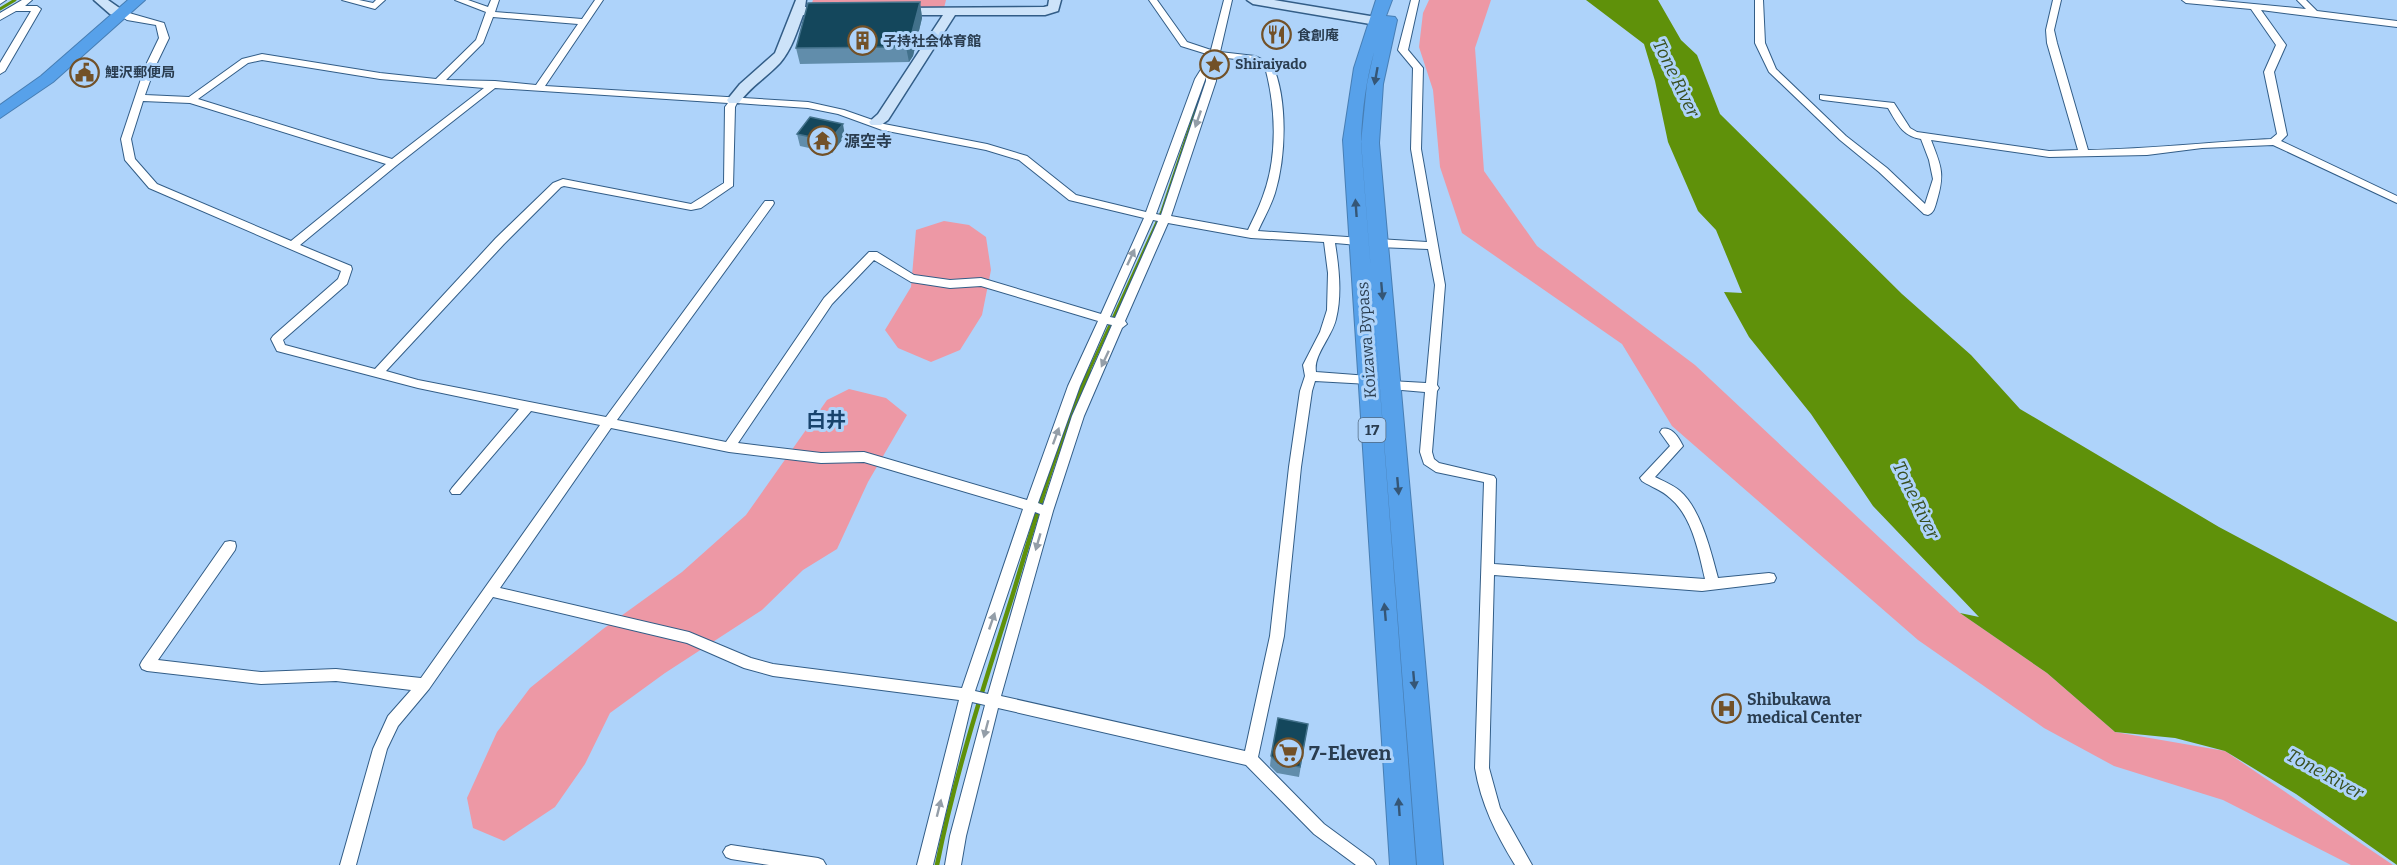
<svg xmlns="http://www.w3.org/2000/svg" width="2397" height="865" font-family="Bitter,'Noto Sans JP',serif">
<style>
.green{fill:#ed98a5}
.water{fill:#5f910a}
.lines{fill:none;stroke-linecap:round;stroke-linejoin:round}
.stream-far1{stroke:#5f910a;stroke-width:3}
.stream{stroke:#5f910a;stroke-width:4.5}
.street-casing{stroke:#325d87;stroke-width:2}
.secondary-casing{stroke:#325d87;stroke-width:3}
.highway-casing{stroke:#477eb4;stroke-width:2}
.street{fill:#fff;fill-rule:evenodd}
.secondary{fill:#cde3f9;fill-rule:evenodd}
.highway{fill:#57a1ea;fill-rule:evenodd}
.wall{fill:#618dab}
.shaded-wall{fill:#42718b}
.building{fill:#14475c;stroke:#42718b;stroke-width:1.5}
.oneway{fill:#355676}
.oneway2{fill:#949ea8}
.labels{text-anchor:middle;stroke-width:6;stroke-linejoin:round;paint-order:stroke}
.far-poi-label{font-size:14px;font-weight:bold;fill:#2a3d50;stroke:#aed3fa;text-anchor:start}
.shield{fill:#aed3fa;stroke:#526a83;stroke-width:1.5}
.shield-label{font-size:15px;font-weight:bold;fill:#2a3d50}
.poi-label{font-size:16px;font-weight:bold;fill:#2a3d50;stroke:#aed3fa;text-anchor:start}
.street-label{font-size:16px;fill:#2a3d50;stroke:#aed3fa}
.water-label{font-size:18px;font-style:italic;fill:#384e1f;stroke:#aed3fa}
.quarter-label{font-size:20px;font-weight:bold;fill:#18436c;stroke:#aed3fa}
.near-poi-label{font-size:20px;font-weight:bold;fill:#2a3d50;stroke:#aed3fa;text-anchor:start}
</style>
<rect width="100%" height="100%" fill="#aed3fa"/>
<path class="green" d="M 813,0 L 946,0 L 944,8 L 810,8 Z
M 1429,0 L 1491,0 L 1475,48 L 1484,171 L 1537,246 L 1695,365 L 1960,613 L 2047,673 L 2115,732 L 2225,751 L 2393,865 L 2351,865 L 2223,800 L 2114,766 L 2044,728 L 1918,640 L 1672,426 L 1622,344 L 1462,233 L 1440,167 L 1433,90 L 1419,47 L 1423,13 Z
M 944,221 L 969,225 L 986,237 L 991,270 L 982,315 L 960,350 L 931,362 L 898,348 L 885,330 L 911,287 L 916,230 Z
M 849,389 L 886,398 L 907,415 L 868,482 L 837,549 L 803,570 L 762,610 L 665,673 L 610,713 L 585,764 L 555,807 L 504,841 L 473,828 L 467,798 L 497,732 L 530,688 L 603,629 L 682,572 L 746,515 L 827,400 Z"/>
<path class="water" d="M 1586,0 L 1658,0 L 1681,40 L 1697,55 L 1720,114 L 1902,294 L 1971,355 L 2020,409 L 2219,527 L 2397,622 L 2397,865 L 2296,794 L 2225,751 L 2175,738 L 2115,732 L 2047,673 L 1960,613 L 1979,617 L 1873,506 L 1811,414 L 1749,337 L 1724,292 L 1742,293 L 1716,230 L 1698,211 L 1668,142 L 1655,81 L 1644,44 Z"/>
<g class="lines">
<path class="stream-far1" d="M 0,9 L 15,0
M 1088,373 L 1162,211 L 1205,82"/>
<path class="stream" d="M 937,865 C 955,774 984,685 1012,597 C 1035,521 1056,444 1089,372"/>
<defs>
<path id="street" d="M 0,0 L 6,0 L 0,4 Z
M 22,0 L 32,0 L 25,6 L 37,6 L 41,9 L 5,71 L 0,74 L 0,63 L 31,11 L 16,11 L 0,20 L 0,13 Z
M 342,0 L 359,0 L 373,3 L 376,0 L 385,0 L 375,9 Z
M 455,0 L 468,0 L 488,7 L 491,0 L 499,0 L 495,12 L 582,19 L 595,0 L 603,0 L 545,86 L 808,102 L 844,110 L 884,124 L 987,144 L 1027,156 L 1076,195 L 1146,212 L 1195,79 L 1210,55 L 1181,46 L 1149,0 L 1157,0 L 1187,42 L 1211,50 L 1224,0 L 1232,0 L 1220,52 L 1255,56 L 1272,64 C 1288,98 1286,157 1275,193 C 1271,206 1264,218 1258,231 L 1362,238 L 1363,241 L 1358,245 L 1335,243 C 1339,268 1342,295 1336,319 C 1332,337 1313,355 1316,372 L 1369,376 L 1375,380 L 1369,384 L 1315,381 L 1312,391 L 1301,467 L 1284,636 L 1258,757 L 1324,824 L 1373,860 L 1376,865 L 1356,865 L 1314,834 L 1246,765 L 998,708 L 966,836 L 961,865 L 945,865 L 950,836 L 985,705 L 972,702 L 933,865 L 917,865 L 959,700 L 773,676 L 744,668 L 687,643 L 493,597 L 429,689 L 398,726 L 387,749 L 356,865 L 340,865 L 373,749 L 388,716 L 411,690 L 336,681 L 261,684 L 147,671 L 142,669 L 140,665 L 142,661 L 225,542 L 230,541 L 235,542 L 236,546 L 235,550 L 158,660 L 261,672 L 336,669 L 421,678 L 600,425 L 531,411 L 460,494 L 452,494 L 450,491 L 452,488 L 519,409 L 418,388 L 277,351 L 271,339 L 273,336 L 338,279 L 341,271 L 149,188 L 125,160 L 121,139 L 145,67 L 159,38 L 156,25 L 127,20 L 118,14 L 122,11 L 164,23 L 169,38 L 155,67 L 145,95 L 189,97 L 242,59 L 262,54 L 380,73 L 436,79 L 476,40 L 486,12 ZM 493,17 L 578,24 L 536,85 L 495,81 L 446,80 L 483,43 ZM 1218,57 L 1253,61 L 1265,67 C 1276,108 1278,156 1263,196 C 1259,208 1253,219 1248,230 L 1171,216 L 1216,81 L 1215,62 ZM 262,60 L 380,79 L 484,88 L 392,159 L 198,99 L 248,63 ZM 1206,77 L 1206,81 L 1161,215 L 1156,214 ZM 495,88 L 728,103 L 725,107 L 724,183 L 691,204 L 563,179 L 553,183 L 496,238 L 375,369 L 285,345 L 283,340 L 347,284 L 352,269 L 351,266 L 300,245 L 397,165 ZM 143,101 L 190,103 L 386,164 L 291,241 L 157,184 L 135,159 L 131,139 ZM 737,103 L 808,108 L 838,114 L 882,130 L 986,150 L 1019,160 L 1069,200 L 1144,218 L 1101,314 L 981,278 L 950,280 L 914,275 L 877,252 L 869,252 L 824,298 L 726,442 L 617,420 L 773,205 L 774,203 L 773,201 L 765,201 L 606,417 L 418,380 L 386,371 L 504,244 L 561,187 L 564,186 L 691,210 L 701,208 L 733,186 L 735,107 ZM 1153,220 L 1158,221 L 1115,318 L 1110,317 ZM 1168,223 L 1251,238 L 1324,242 L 1328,273 L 1327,310 L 1320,332 L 1303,365 L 1305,376 L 1300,391 L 1289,467 L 1270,636 L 1245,751 L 1001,696 L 1053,511 L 1084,416 L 1122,328 L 1127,324 L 1125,321 ZM 874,260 L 911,282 L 950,288 L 981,286 L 1098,321 L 1068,386 L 1027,500 L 864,452 L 821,453 L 738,443 L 832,304 ZM 1107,324 L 1112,325 L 1072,416 L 1043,505 L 1038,503 L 1080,386 ZM 611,428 L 729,452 L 821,463 L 864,462 L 1023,509 L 962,688 L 773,664 L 751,658 L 689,632 L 500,588 ZM 1035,512 L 1040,514 L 988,694 L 975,691 Z
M 1411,0 L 1419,0 L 1408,50 L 1423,68 L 1421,149 L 1445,285 L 1437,385 L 1439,388 L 1437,391 L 1432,452 L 1434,459 L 1439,463 L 1494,476 L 1496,479 L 1494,564 L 1705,579 C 1699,553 1692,516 1670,498 C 1662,490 1651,487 1642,481 L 1640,478 L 1670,446 L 1660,432 L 1662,429 C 1672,426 1679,438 1683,446 L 1655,477 C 1663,481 1673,485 1680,491 C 1701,509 1711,552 1718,578 L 1769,573 L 1774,574 L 1776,578 L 1774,582 L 1769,583 L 1702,591 L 1494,575 L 1489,768 L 1500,808 L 1532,865 L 1515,865 C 1496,834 1481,804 1475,768 L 1484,482 L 1436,472 L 1424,464 L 1420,452 L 1425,392 L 1390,389 L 1384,385 L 1390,381 L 1426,383 L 1435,285 L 1428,249 L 1378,247 L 1373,243 L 1378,239 L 1427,242 L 1411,149 L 1413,68 L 1398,50 Z
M 1755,0 L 1763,0 L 1765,43 L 1776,69 L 1846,136 L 1887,168 L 1925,204 L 1933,179 L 1929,160 L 1921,139 C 1902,136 1897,123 1888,108 L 1823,100 L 1820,99 L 1820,95 L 1894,103 L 1910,128 L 1917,132 L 2049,151 L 2078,150 L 2047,43 L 2046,30 L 2053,0 L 2061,0 L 2054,30 L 2057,43 L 2088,150 C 2149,149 2210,142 2271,139 L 2277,134 L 2264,72 L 2276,45 L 2251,9 L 2186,3 L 2182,0 L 2212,0 L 2306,9 L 2297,0 L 2306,0 L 2317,11 L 2397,21 L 2397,27 L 2261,10 L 2286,45 L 2274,72 L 2287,135 L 2281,141 L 2397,196 L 2397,203 L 2273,145 L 2202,148 L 2147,155 L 2049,157 L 1931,140 C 1941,166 1945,173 1937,200 C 1935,207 1934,213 1928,215 L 1924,214 L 1879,172 L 1840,140 L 1769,72 L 1755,43 Z
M 731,845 L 818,858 L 823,860 L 826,865 L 769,865 L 731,859 L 726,857 L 723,852 L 726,847 Z"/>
<path id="secondary" d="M 94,0 L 108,0 L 128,14 L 122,18 L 110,14 Z
M 796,0 L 806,0 L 805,7 L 827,7 L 833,11 L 827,15 L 803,15 C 797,31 792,49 780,63 C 767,77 750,87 739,103 L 729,103 L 727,100 L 740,84 L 775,53 Z
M 1049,0 L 1061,0 L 1058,11 L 1045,15 L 955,15 L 888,120 L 881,125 L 871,125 L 869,122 L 878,114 L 943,15 L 900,15 L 894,11 L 896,8 L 1044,7 L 1048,6 Z
M 1247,0 L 1274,0 L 1388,19 L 1394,23 L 1388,27 L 1253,4 Z"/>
<path id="highway" d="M 128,0 L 145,0 L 53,82 L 0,118 L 0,105 L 41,76 Z
M 1376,0 L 1392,0 L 1386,16 L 1395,17 L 1397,20 L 1383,84 L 1379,143 L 1443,865 L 1417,865 L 1361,143 L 1367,84 L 1374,52 C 1366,81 1362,110 1361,140 L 1416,865 L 1390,865 L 1343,140 L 1354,68 Z"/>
</defs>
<use href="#street" class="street-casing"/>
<use href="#secondary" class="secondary-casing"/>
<use href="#highway" class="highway-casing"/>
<use href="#street" class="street"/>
<use href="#secondary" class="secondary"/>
<use href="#highway" class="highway"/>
</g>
<path class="wall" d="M 920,2 L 922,18 L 913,56 L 909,62 L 800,64 L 796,48 Z
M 797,134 L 845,136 L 832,153 L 800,146 Z
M 1308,724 L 1299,777 L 1277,773 L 1270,766 L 1271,756 Z"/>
<path class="shaded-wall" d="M 920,2 L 922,18 L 913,56 L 909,62 L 906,47 Z
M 843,124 L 845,136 L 832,153 L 829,141 Z"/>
<path class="building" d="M 920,2 L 910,40 L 906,47 L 796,48 L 808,3 Z
M 810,117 L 843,124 L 829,141 L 797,134 Z
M 1278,718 L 1308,724 L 1300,767 L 1278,763 L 1271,756 Z"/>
<defs><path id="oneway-solid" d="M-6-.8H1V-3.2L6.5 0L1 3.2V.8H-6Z" transform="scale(1.5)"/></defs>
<g class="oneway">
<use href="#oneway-solid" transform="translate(1376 76) rotate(100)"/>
<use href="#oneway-solid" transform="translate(1356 208) rotate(-94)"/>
<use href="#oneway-solid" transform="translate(1382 291) rotate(85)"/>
<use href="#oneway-solid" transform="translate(1398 486) rotate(85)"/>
<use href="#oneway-solid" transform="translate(1385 612) rotate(-95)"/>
<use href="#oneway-solid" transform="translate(1414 680) rotate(85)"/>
<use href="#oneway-solid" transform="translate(1399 807) rotate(-94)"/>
</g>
<g class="oneway2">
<use href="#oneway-solid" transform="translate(1198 119) rotate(109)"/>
<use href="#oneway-solid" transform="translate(1131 257) rotate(-65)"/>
<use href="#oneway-solid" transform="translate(1105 359) rotate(115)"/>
<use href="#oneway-solid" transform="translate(1056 436) rotate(-70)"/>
<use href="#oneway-solid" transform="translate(1038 542) rotate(106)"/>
<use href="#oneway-solid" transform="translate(992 621) rotate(-71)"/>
<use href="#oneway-solid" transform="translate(986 729) rotate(105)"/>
<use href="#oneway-solid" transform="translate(939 808) rotate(-76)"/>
</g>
<defs>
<symbol id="restaurant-ring" viewBox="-11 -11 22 22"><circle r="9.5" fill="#aed3fa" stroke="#725128" stroke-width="1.5"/><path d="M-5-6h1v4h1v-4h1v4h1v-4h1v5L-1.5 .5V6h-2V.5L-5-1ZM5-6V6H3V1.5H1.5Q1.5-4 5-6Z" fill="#725128"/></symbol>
<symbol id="building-ring" viewBox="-11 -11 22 22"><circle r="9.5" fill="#aed3fa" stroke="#725128" stroke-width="1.5"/><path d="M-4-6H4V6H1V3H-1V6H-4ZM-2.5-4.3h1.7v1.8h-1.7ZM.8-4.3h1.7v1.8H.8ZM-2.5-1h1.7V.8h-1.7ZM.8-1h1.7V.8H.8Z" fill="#725128"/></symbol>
<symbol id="sight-ring" viewBox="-11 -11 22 22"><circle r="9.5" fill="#aed3fa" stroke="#725128" stroke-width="1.5"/><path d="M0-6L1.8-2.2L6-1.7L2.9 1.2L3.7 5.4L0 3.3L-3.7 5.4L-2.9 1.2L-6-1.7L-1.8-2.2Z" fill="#725128"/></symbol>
<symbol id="civic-ring" viewBox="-11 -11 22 22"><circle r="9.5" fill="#aed3fa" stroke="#725128" stroke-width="1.5"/><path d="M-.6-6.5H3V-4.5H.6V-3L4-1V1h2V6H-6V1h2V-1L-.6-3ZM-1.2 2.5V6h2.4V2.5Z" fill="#725128"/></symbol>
<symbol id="temple-ring" viewBox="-11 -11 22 22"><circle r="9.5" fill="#aed3fa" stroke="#725128" stroke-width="1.5"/><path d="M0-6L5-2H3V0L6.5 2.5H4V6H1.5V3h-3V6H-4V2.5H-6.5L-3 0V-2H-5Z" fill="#725128"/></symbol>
<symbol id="hospital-ring" viewBox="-11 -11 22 22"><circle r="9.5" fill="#aed3fa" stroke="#725128" stroke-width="1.5"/><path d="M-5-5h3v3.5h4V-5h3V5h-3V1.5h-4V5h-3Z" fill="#725128"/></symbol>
<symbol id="supermarket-ring" viewBox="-11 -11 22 22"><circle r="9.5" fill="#aed3fa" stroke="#725128" stroke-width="1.5"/><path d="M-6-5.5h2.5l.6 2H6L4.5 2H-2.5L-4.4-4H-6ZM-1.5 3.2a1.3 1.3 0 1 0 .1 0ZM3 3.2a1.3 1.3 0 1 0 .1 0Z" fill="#725128"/></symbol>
</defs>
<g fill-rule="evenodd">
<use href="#restaurant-ring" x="1260" y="18" width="33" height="33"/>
<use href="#building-ring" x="846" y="24" width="33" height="33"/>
<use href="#sight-ring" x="1198" y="48" width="33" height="33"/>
<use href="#civic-ring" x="68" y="56" width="33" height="33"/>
<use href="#temple-ring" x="806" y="124" width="33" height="33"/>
<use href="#hospital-ring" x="1710" y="692" width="33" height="33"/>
<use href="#supermarket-ring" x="1272" y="736" width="33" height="33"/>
</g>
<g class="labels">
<g class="far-poi-label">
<text x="1297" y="40">食創庵</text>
<text x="883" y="46">子持社会体育館</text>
<text x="1235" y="69">Shiraiyado</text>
<text x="105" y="77">鯉沢郵便局</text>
</g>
<rect class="shield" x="1358.5" y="418" width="27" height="24" rx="4.5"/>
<g class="shield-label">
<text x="1372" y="435">17</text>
</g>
<g class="poi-label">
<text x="844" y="147">源空寺</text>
<text x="1747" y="705">Shibukawa<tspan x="1747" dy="18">medical Center</tspan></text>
</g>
<g class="street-label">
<text transform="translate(1366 340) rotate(-94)" y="6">Koizawa Bypass</text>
</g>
<g class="water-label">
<text transform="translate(1676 78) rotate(64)" y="6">Tone River</text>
<text transform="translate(1916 500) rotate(64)" y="6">Tone River</text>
<text transform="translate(2325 774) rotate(29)" y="6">Tone River</text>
</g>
<g class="quarter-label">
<text x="826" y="427">白井</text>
</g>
<g class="near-poi-label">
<text x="1309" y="760">7-Eleven</text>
</g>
</g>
</svg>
